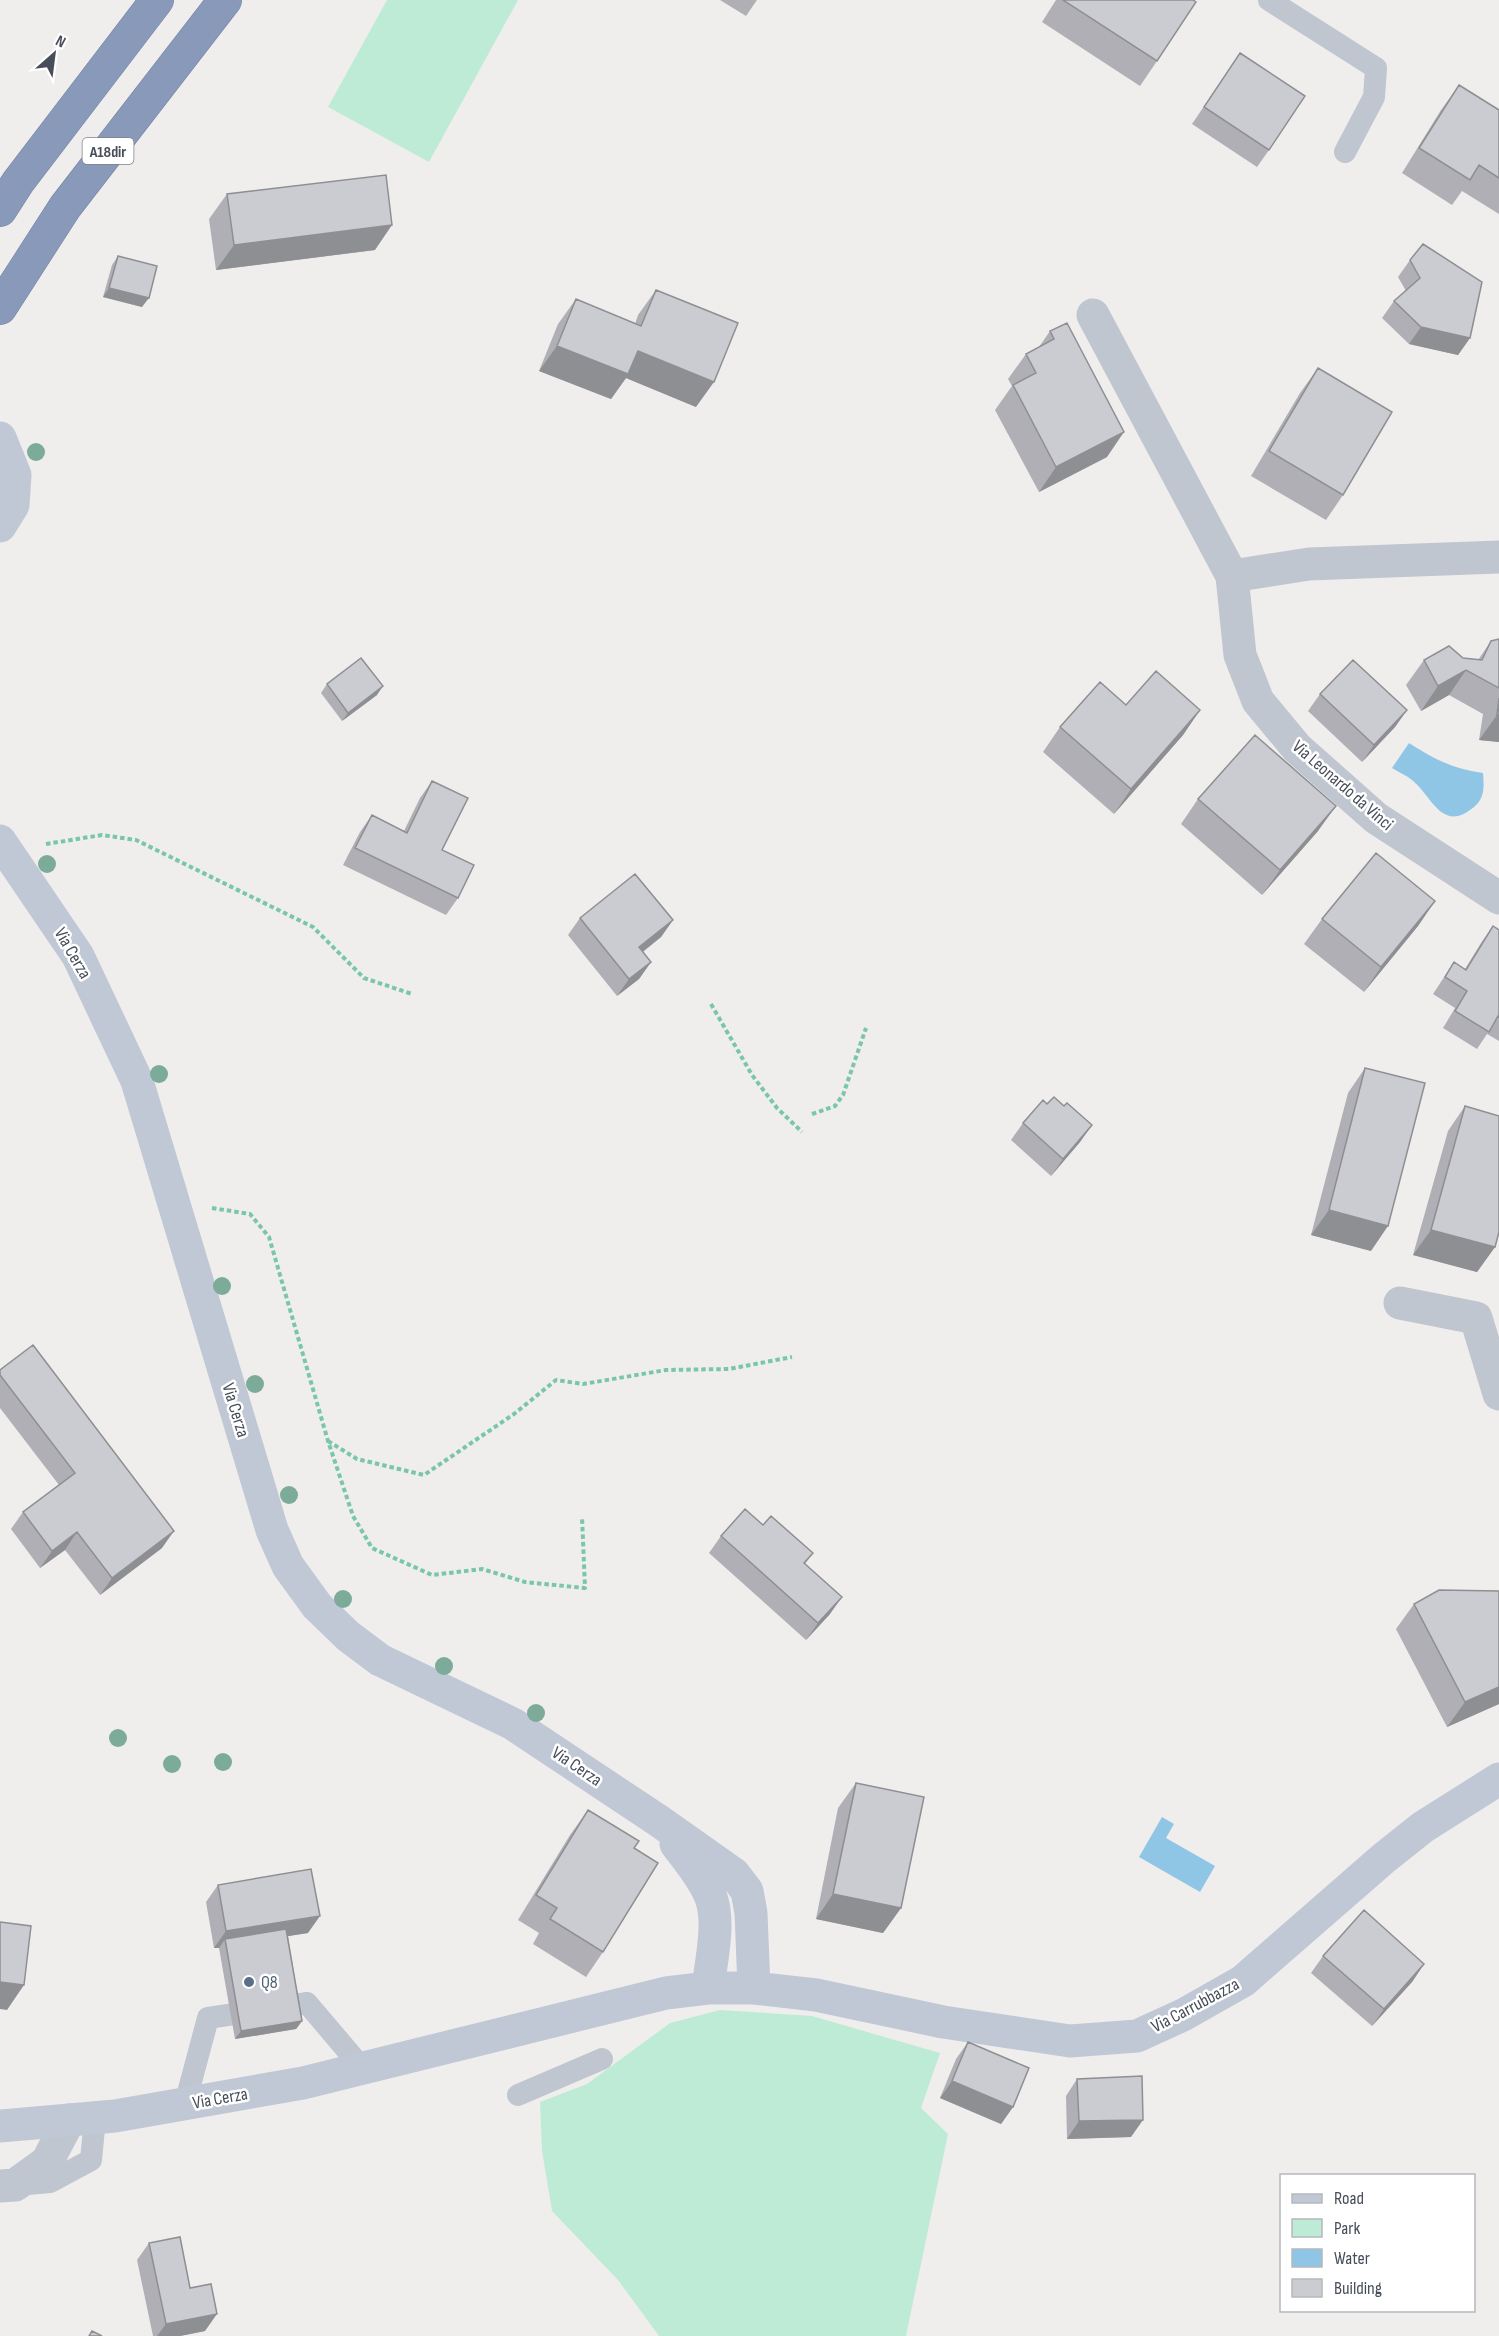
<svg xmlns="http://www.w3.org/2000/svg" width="1499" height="2336" font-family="'Sofia Sans Condensed',sans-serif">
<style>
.green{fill:#beebd6}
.water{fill:#8fc6e5}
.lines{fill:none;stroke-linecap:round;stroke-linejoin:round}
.motorway-casing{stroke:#7484a5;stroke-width:34}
.path{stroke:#79c6ab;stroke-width:4;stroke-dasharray:4.5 3;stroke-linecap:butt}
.service{stroke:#bfc6cf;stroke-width:22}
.minor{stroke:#bfc6cf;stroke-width:33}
.secondary{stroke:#c1c8d5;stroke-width:33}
.motorway{stroke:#8999b9;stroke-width:33}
.tree{fill:#7cab9a}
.wall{fill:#afafb5}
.shaded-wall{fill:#8e8f93}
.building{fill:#cbccd2;stroke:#8e8f93;stroke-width:1.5}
.service-dot{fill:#5c6f8a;stroke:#fff;stroke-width:2}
.labels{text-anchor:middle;stroke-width:5;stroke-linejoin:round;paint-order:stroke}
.shield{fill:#fff;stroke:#7e838b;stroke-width:1.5}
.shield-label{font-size:16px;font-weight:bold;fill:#474e59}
.street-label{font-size:18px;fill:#474e59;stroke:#fff}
.service-label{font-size:18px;fill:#4e5e75;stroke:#fff;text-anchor:start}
</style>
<rect width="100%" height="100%" fill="#f0eeed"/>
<path class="green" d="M 387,0 L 518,0 L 429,162 L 328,107 Z
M 720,2010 L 812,2016 L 940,2053 L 921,2108 L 948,2134 L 906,2336 L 659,2336 L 618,2280 L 552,2211 L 542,2151 L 540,2102 L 587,2084 L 670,2023 Z"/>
<path class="water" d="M 1409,743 C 1436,760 1451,768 1483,773 C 1484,786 1485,798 1474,807 C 1442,834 1432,796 1412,780 C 1406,775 1398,772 1392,768 Z
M 1162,1817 L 1174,1824 L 1166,1838 L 1215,1866 L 1200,1892 L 1139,1857 Z"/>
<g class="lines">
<defs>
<path id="motorway" d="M 0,210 L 18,182 L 157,0
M 0,308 L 65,207 L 225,0"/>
</defs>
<use href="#motorway" class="motorway-casing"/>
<path class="path" d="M 46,844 L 102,835 L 136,840 L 313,927 L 364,978 L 412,994
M 711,1004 L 752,1075 L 777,1108 L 802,1132
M 812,1114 L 835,1106 L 843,1095 L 866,1028
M 212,1208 L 250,1214 L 269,1237 L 328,1441 L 353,1516 L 372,1548 L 432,1575 L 482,1569 L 525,1582 L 585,1588 L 582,1517
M 328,1441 L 357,1459 L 424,1475 L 514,1414 L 556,1380 L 583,1384 L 666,1370 L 729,1369 L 792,1357"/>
<path class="service" d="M 1269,0 L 1376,68 L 1374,97 L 1345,152
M 518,2095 L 602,2059
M 185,2104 L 208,2018 L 307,2003 L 363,2069
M 17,2185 L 50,2182 L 91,2160 L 95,2118"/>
<path class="minor" d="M 1093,315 L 1232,576 L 1240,655 L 1258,701 L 1297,748 L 1376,818 L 1499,898
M 1232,576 L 1309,564 L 1499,557
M 1400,1303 L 1476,1318 L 1499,1394
M 0,2186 L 15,2185 L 47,2162 L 69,2120"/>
<path class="secondary" d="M 0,438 L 15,475 L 13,505 L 0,526
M 0,841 L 78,956 L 137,1081 L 272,1530 L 288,1566 L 317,1606 L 348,1636 L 380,1660 L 513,1724 L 659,1821 L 734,1874 L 747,1891 L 751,1913 L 754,1988
M 676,1844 C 688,1860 702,1876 710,1895 C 721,1920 711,1961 708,1988
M 0,2126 L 115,2116 L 303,2083 L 666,1993 L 708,1988 L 754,1988 L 816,1995 L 943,2022 L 1070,2041 L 1137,2036 L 1183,2015 L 1243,1981 L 1384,1858 L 1423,1827 L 1499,1779"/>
<use href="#motorway" class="motorway"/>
</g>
<g class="tree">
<circle cx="36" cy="452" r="9"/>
<circle cx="47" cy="864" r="9"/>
<circle cx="159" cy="1074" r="9"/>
<circle cx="222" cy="1286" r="9"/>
<circle cx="255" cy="1384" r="9"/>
<circle cx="289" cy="1495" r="9"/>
<circle cx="343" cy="1599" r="9"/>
<circle cx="444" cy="1666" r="9"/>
<circle cx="536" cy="1713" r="9"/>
<circle cx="118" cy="1738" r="9"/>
<circle cx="223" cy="1762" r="9"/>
<circle cx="172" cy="1764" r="9"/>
</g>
<path class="wall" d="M 720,0 L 757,0 L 746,16 Z
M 1056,0 L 1193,0 L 1157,61 L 1140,86 L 1042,22 Z
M 1240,53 L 1269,150 L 1257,167 L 1192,124 Z
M 1459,85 L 1499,110 L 1499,214 L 1462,191 L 1452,205 L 1402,173 L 1441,110 Z
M 227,194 L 375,250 L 216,270 L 209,219 Z
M 118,256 L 142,307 L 103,297 L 112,265 Z
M 1410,260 L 1470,338 L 1458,355 L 1409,344 L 1382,318 L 1394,301 L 1406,291 L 1398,277 Z
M 656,290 L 696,407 L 626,378 L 611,399 L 539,371 L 558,324 L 576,299 L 635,324 L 638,315 Z
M 1067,323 L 1107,457 L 1039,492 L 995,410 L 1012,386 L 1008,379 L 1026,354 L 1039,347 L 1050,331 Z
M 1318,368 L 1343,495 L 1326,520 L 1251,476 L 1300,393 Z
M 1499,639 L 1499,742 L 1479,740 L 1483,714 L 1449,695 L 1421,711 L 1406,685 L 1424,660 L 1463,658 L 1478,660 L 1491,641 Z
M 327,684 L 377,695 L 342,721 L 321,693 Z
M 1320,694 L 1407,710 L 1395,727 L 1362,762 L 1308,711 Z
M 1126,705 L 1200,710 L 1183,735 L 1114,814 L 1043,752 L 1060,727 Z
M 432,781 L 442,850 L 458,898 L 446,915 L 343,865 L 360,832 L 372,815 L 404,831 L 420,798 Z
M 1198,799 L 1318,831 L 1262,895 L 1181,824 Z
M 1435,901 L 1418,926 L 1364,992 L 1304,944 L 1322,919 Z
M 580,918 L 673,920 L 661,937 L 643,952 L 651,962 L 639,979 L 617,996 L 568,935 Z
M 1493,926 L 1499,930 L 1499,1041 L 1487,1034 L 1477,1049 L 1443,1028 L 1455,1008 L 1433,994 L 1454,962 L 1465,969 L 1481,943 Z
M 1365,1068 L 1371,1251 L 1311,1235 L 1348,1093 Z
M 1047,1104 L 1064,1106 L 1092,1125 L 1080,1142 L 1051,1176 L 1011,1140 L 1023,1123 Z
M 1465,1106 L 1495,1247 L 1477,1272 L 1413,1255 L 1448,1131 Z
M 0,1370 L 162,1548 L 100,1595 L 65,1550 L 40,1568 L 11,1529 L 23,1512 L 59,1485 L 0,1408 Z
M 763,1525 L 813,1553 L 805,1564 L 830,1614 L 806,1640 L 709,1553 L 721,1536 Z
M 1414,1604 L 1499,1704 L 1447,1727 L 1396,1629 Z
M 856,1783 L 901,1908 L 883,1933 L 816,1919 L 838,1808 Z
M 588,1810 L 634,1848 L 603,1952 L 586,1977 L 533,1944 L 539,1933 L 518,1920 L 570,1835 Z
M 218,1885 L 308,1933 L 288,1936 L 302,2021 L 296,2029 L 235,2039 L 219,1948 L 214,1948 L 206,1902 Z
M 1323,1956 L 1424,1964 L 1412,1982 L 1372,2026 L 1311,1973 Z
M 968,2042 L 1013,2107 L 1001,2124 L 940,2098 L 956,2059 Z
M 1077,2079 L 1131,2137 L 1067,2139 L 1066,2096 Z
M 149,2243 L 190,2288 L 205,2331 L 180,2336 L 153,2336 L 137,2260 Z"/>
<path class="shaded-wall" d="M 392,225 L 375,250 L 216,270 L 234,245 Z
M 109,288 L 149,298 L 142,307 L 103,297 Z
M 1421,327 L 1470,338 L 1458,355 L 1409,344 Z
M 557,346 L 638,351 L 714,382 L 696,407 L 626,378 L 611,399 L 539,371 Z
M 1124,432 L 1107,457 L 1039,492 L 1056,467 Z
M 1466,670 L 1449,695 L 1421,711 L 1438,686 Z
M 383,686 L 377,695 L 342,721 L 348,713 Z
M 1200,710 L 1183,735 L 1114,814 L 1131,789 Z
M 1407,710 L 1395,727 L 1362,762 L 1374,745 Z
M 1497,715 L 1499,715 L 1499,742 L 1479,740 Z
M 1336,806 L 1318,831 L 1262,895 L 1280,870 Z
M 1435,901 L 1418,926 L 1364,992 L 1381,967 Z
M 673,920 L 661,937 L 627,964 L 639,947 Z
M 651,962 L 639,979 L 617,996 L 629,979 Z
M 1092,1125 L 1080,1142 L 1051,1176 L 1063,1159 Z
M 1329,1210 L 1388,1226 L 1371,1251 L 1311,1235 Z
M 1431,1230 L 1495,1247 L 1477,1272 L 1413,1255 Z
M 174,1531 L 162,1548 L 100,1595 L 112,1578 Z
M 77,1532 L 65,1550 L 40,1568 L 52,1551 Z
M 842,1597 L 830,1614 L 806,1640 L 818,1623 Z
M 1499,1687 L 1499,1704 L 1447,1727 L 1465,1702 Z
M 833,1894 L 901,1908 L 883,1933 L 816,1919 Z
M 320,1916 L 308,1933 L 226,1946 L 225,1939 L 219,1948 L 214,1948 L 226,1931 Z
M 1424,1964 L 1412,1982 L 1372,2026 L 1384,2009 Z
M 0,1982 L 24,1985 L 7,2010 L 0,2009 Z
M 302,2021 L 296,2029 L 235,2039 L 241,2031 Z
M 952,2081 L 1013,2107 L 1001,2124 L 940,2098 Z
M 1143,2120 L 1131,2137 L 1067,2139 L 1079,2121 Z
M 217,2314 L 205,2331 L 180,2336 L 157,2336 L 166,2324 Z"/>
<path class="building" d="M 1063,0 L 1193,0 L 1196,2 L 1157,61 Z
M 1240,53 L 1305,96 L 1269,150 L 1204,107 Z
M 1459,85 L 1499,110 L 1499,178 L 1479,165 L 1470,180 L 1419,148 Z
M 386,175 L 392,225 L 234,245 L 227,194 Z
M 1423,244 L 1482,282 L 1470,338 L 1421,327 L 1394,301 L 1420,278 L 1410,260 Z
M 118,256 L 157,266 L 149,298 L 109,288 Z
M 656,290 L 738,323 L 714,382 L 638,351 L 628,374 L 557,346 L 576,299 L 641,326 Z
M 1067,323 L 1124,432 L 1056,467 L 1013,385 L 1036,373 L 1026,354 L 1054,339 L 1050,331 Z
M 1318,368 L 1392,412 L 1343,495 L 1269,451 Z
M 1499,639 L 1499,688 L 1466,670 L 1438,686 L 1424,660 L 1449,646 L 1463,658 L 1482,660 L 1491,641 Z
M 361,658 L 383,686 L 348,713 L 327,684 Z
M 1353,660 L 1407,710 L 1374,745 L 1320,694 Z
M 1156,671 L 1200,710 L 1131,789 L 1060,727 L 1100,682 L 1126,705 Z
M 1499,698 L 1499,715 L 1497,715 Z
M 1255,735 L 1336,806 L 1280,870 L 1198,799 Z
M 432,781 L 468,798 L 442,850 L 474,865 L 458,898 L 355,848 L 372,815 L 407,833 Z
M 1376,853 L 1435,901 L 1381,967 L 1322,919 Z
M 635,874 L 673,920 L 639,947 L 651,962 L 629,979 L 580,918 Z
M 1493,926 L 1499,930 L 1499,1017 L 1498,1016 L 1489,1032 L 1455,1011 L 1467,991 L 1445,977 L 1454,962 L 1466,970 Z
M 1365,1068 L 1425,1083 L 1388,1226 L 1329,1210 Z
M 1054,1097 L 1064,1106 L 1067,1103 L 1092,1125 L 1063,1159 L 1023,1123 L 1043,1100 L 1047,1104 Z
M 1465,1106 L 1499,1116 L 1499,1232 L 1495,1247 L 1431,1230 Z
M 33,1345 L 174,1531 L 112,1578 L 77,1532 L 52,1551 L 23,1512 L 75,1473 L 0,1375 L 0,1370 Z
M 745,1509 L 763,1525 L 771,1516 L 813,1553 L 804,1563 L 842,1597 L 818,1623 L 721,1536 Z
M 1439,1590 L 1499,1591 L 1499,1687 L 1465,1702 L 1414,1604 Z
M 856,1783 L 924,1797 L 901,1908 L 833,1894 Z
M 588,1810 L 639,1841 L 634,1848 L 658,1863 L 603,1952 L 550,1919 L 557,1908 L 536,1895 Z
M 311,1869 L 320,1916 L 226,1931 L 218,1885 Z
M 1364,1910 L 1424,1964 L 1384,2009 L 1323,1956 Z
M 0,1922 L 31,1926 L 24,1985 L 0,1982 Z
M 286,1929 L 302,2021 L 241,2031 L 225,1939 Z
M 968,2042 L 1029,2068 L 1013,2107 L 952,2081 Z
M 1142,2076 L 1143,2120 L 1079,2121 L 1077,2079 Z
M 180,2237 L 190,2288 L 211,2284 L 217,2314 L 166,2324 L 149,2243 Z
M 92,2331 L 102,2336 L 89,2336 Z"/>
<circle class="service-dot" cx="249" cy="1982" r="6"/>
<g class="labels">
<rect class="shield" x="82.5" y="138" width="51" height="26" rx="4.5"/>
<g class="shield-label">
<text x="108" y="157">A18dir</text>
</g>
<g class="street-label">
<text transform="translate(1343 785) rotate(41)" y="6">Via Leonardo da Vinci</text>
<text transform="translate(73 953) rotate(60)" y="6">Via Cerza</text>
<text transform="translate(236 1410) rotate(73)" y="6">Via Cerza</text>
<text transform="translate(577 1766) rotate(34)" y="6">Via Cerza</text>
<text transform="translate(1195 2005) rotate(-28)" y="6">Via Carrubbazza</text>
<text transform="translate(220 2098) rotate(-10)" y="6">Via Cerza</text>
</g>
<g class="service-label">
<text x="261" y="1988">Q8</text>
</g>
</g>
<rect x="1280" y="2174" width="195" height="138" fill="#ffffff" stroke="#b5b8bd" stroke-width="1.5"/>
<rect x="1292" y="2194" width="30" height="9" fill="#c1c8d5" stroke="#b5b8bd" stroke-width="1.5"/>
<text x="1334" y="2204" font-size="18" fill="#474e59">Road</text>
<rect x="1292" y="2219" width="30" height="18" fill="#beebd6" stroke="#b5b8bd" stroke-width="1.5"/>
<text x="1334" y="2234" font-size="18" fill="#474e59">Park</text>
<rect x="1292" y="2249" width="30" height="18" fill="#8fc6e5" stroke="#b5b8bd" stroke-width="1.5"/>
<text x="1334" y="2264" font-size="18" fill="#474e59">Water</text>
<rect x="1292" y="2279" width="30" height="18" fill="#cbccd2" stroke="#b5b8bd" stroke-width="1.5"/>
<text x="1334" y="2294" font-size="18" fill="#474e59">Building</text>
<g transform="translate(54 54) rotate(28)" stroke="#ffffff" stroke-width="4.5" paint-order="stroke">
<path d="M0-4.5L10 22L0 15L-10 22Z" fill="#474e59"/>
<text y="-9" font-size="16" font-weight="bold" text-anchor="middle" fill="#474e59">N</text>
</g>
</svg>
